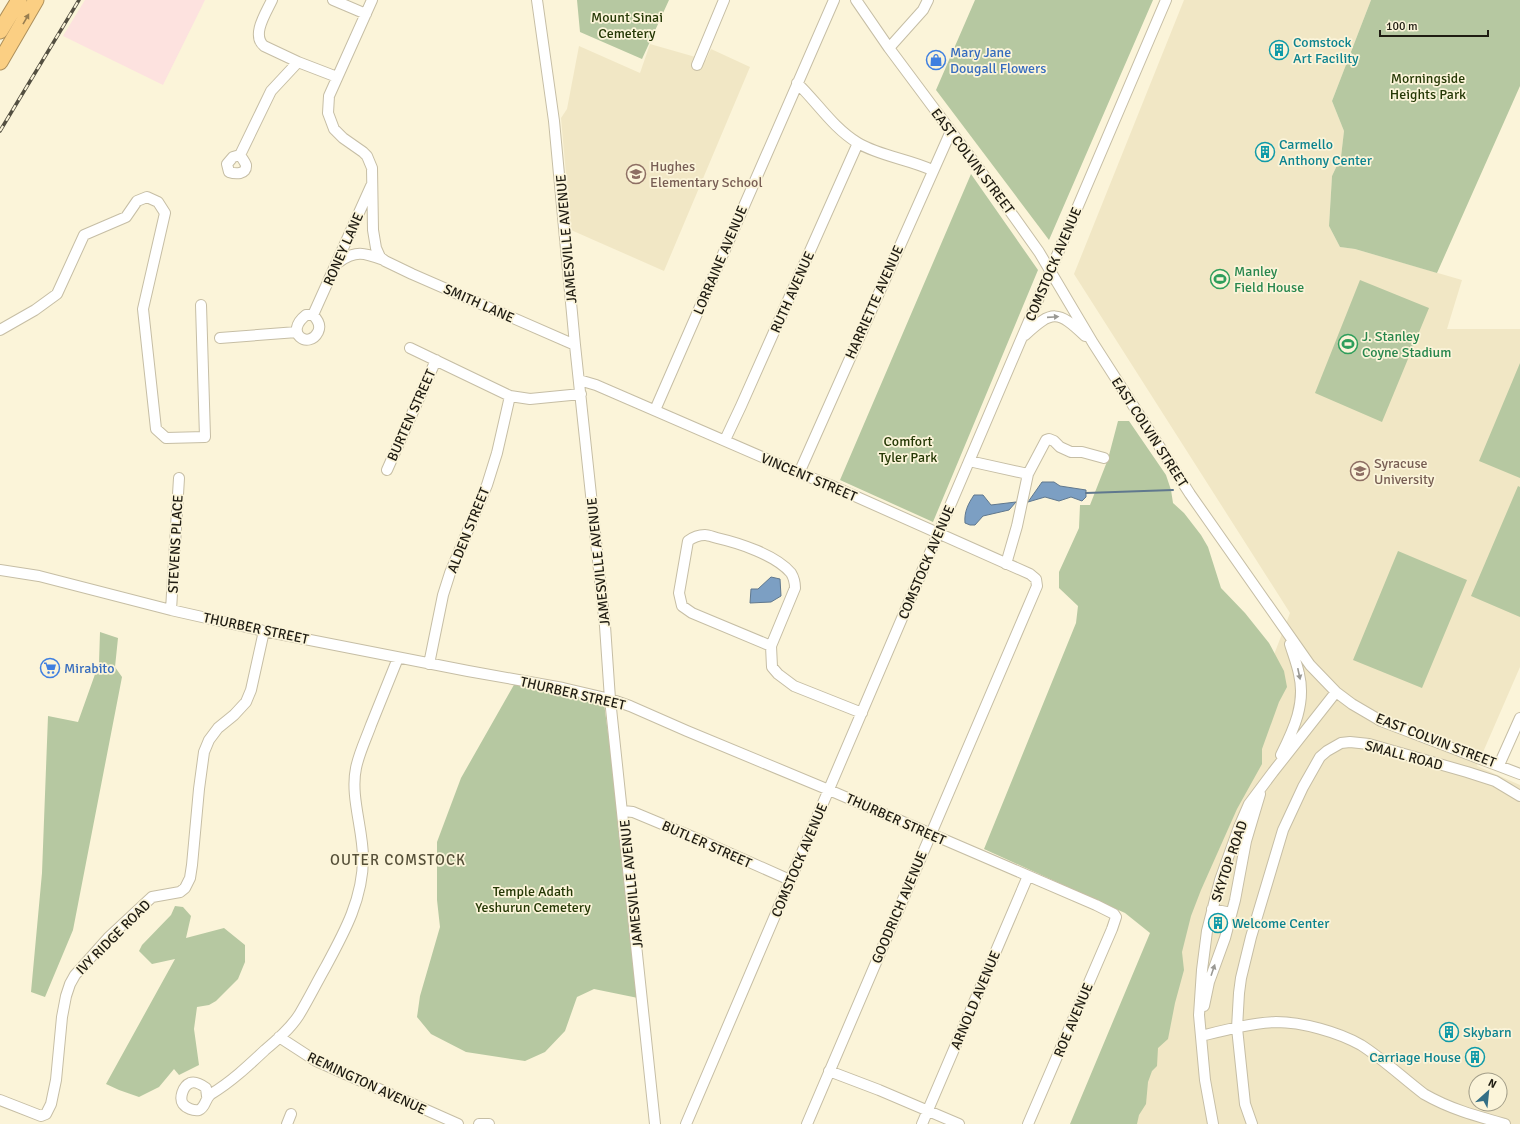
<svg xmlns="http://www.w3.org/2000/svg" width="1520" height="1124" font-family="Signika,sans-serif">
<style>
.commercial{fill:#fde2df}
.built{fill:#f1e7c5;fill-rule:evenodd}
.green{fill:#b6c8a1}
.water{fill:#7c9fc3;stroke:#60788e}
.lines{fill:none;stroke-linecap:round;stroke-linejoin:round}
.stream{stroke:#60788e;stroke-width:2}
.minor-casing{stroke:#c6bea5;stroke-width:12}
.highway-casing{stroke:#ae905b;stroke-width:17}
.minor{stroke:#fff;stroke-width:10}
.highway{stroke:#fbcf83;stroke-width:15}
.rail-casing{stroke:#534f41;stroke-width:3.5}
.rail{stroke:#fbf4d9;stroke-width:2;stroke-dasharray:6;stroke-linecap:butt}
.oneway{fill:#987e50}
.oneway2{fill:#9a9994}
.labels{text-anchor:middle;stroke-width:3.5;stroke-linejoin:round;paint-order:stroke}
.park-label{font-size:14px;fill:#253805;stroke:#fbf4d9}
.culture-label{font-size:14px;fill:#0d838f;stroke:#fbf4d9;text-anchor:start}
.shop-label{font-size:14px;fill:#366cbe;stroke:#fbf4d9;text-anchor:start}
.street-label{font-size:14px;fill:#1f1c12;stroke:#fbf4d9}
.education-label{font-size:14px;fill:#785e54;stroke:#fbf4d9;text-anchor:start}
.leisure-label{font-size:14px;fill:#27864d;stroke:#fbf4d9;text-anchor:start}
.neighbourhood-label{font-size:15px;letter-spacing:1px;fill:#565039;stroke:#fbf4d9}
</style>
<rect width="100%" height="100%" fill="#fbf4d9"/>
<path class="commercial" d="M 85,0 L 205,0 L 163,85 L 63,36 Z"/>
<path class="built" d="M 1184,0 L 1371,0 L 1332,101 L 1344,131 L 1341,157 L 1332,176 L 1329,226 L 1340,247 L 1355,249 L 1462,280 L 1447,329 L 1520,329 L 1520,667 L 1477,766 L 1520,785 L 1520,1124 L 1093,1124 L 1290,613 L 1074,274 ZM 1476,1080 L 1500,1080 L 1500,1104 L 1476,1104 Z
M 650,44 L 706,60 L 711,49 L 750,67 L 664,271 L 571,230 L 561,118 L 567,109 L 579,46 L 640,73 Z"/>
<path class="green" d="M 577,0 L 669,0 L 642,59 L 580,32 Z
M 975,0 L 1153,0 L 1049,240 L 936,90 Z
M 1371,0 L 1520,0 L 1520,86 L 1437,273 L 1355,249 L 1340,247 L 1329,226 L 1332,176 L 1341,157 L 1344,131 L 1332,101 Z
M 971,174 L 1038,270 L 933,522 L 840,480 Z
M 1360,280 L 1429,308 L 1382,422 L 1315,393 Z
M 1520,363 L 1520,478 L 1479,461 Z
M 1118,421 L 1129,421 L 1166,475 L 1171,490 L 1173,503 L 1184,513 L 1201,535 L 1208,547 L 1221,588 L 1245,613 L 1269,643 L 1284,671 L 1287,687 L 1279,702 L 1262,749 L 1262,764 L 1237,809 L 1201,890 L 1191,916 L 1182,952 L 1184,970 L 1175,1003 L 1168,1039 L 1158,1048 L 1157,1066 L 1152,1071 L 1148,1082 L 1146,1104 L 1139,1115 L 1137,1124 L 1070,1124 L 1150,933 L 1125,913 L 984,849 L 1076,623 L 1078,606 L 1059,588 L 1059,572 L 1079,528 L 1080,505 L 1090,505 L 1108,459 Z
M 1518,486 L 1520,487 L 1520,617 L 1471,596 Z
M 1398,551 L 1467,580 L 1422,688 L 1353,660 Z
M 100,632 L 118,638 L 115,667 L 122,677 L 73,930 L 45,997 L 31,992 L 42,873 L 48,716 L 78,722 L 99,663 Z
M 515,683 L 583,695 L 604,703 L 619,816 L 638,998 L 594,989 L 577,997 L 565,1031 L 545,1052 L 525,1061 L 466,1052 L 431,1034 L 417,1017 L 420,996 L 440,927 L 437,900 L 437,842 L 461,778 Z
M 175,906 L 183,907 L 191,916 L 186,938 L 224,928 L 245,945 L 245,962 L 238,979 L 216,1001 L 209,1005 L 197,1007 L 194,1029 L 199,1065 L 179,1075 L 174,1069 L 159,1087 L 139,1097 L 119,1090 L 106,1084 L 175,959 L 152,964 L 139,951 L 142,945 L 171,915 Z"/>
<path class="water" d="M 1042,482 L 1054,482 L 1060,486 L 1086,490 L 1086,497 L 1082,501 L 1071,497 L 1059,501 L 1045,497 L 1028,502 Z
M 974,495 L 983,495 L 991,505 L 1016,502 L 1009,510 L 983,516 L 975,525 L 970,525 L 965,523 C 964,512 968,504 974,495 Z
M 771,577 L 780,579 L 781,596 L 771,602 L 750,603 L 751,589 L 758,589 Z"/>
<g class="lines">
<path class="stream" d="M 1086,493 L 1173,490"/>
<defs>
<path id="minor" d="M 272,0 C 266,13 251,35 264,46 L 298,62 L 337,77
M 333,0 L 366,14
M 372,0 L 329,96 L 328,113 L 334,129 L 343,138 L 363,152 L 367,156 L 372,168 L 373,230 L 376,248 L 380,257 L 385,261 L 412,274 L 575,345
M 537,0 L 554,121 L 575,345 L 605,626 L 610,699 L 655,1124
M 856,0 L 889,48 L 997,193 L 1039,252 L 1093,343 L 1190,494 L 1310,665 L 1336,692 L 1352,704 L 1381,721 L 1520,774
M 889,48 L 923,10 L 928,0
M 697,65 L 724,0
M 797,83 C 817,102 833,128 858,143 C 880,156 908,159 932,170
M 240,155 C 242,158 245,162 246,165 C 247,175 235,174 229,172 L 227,164 L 233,157 L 240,155 L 271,91 L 298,62
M 339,262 C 356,250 364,253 384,260
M 306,315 L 313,315 C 318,320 321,326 318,332 C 309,350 283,333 306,315 Z
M 313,315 L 371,186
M 0,330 L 35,310 L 57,294 L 84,235 L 126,217 L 137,201 L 147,197 L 158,202 L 165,213 L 143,309 L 156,429 L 166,438 L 205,437 L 201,305
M 1025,335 C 1052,310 1058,310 1085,336
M 220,338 L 297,332
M 410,348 L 510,396 L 530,399 L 581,394
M 579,380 L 596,385 L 799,473 L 830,485 L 1030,574 L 1036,579 L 1037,586 L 807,1124
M 655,410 L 834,0
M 725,440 L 741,406 L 858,143
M 969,461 L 1028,474
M 387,470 L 436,360
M 799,473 L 951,131
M 1006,564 L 1017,526 L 1028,474 L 1046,440 L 1049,439 L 1054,441 L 1060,447 L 1071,452 L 1082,452 L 1104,458
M 0,570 L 39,576 L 171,610 L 264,631 L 468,671 L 563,688 L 610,699 L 630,706 L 687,731 L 829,790 L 1096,905 L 1114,914 L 1116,917 L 1112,929 L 1028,1124
M 171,610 L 179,478
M 771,646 L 692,613 L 682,606 L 679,593 L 688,541 C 692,538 698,535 705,535 C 708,535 713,537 717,538 C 739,543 776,555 791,573 C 794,578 795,582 795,588 L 771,646 L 772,667 L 778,674 L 794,686 L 862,713
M 429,664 L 443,595 L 450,573 L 487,485 L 497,453 L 510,396
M 1281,755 C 1294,729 1306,703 1299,674 C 1297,664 1293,654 1290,644
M 1499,765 L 1520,718
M 623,811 L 633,812 L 693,837 L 790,880
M 1212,909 L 1231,913
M 1204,1006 L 1209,982 L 1225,938 L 1235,900 L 1246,841 L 1260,794
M 1201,1036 C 1225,1030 1251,1023 1276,1022 C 1302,1022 1338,1032 1361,1045 C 1383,1059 1403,1078 1424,1094 C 1450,1109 1476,1116 1505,1124
M 279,1037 L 316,1061 L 458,1124
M 829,1071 L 879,1090 L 959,1124
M 207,1096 L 206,1088 C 202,1085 195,1081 190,1083 C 183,1086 179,1098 183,1104 C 186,1108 193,1111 199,1110 C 206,1107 205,1098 211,1094 C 231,1082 248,1066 265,1050 C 277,1040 290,1029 299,1015 C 308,1000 316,984 325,968 C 344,933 363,899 363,858 C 363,829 350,796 356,768 C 359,753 366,739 371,725 C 380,703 389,680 398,658
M 0,1100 L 41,1116 L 46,1114 L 51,1104 L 56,1080 L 62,1017 L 66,996 L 70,984 L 75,975 L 108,938 L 152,897 L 180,892 L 185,888 L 190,878 L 192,865 L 199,789 L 204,752 L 209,740 L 218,728 L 234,715 L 246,702 L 251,690 L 264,631
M 287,1124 L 291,1114
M 479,1124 L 489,1124
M 686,1124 L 1166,0
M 922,1124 L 1028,876
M 1213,1124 L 1205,1080 L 1199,1015 L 1202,970 L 1207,931 L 1220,880 L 1239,827 L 1249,804 L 1273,772 L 1336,692
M 1252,1124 L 1245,1104 L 1237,1028 L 1239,993 L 1241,978 L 1251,937 L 1283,830 L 1303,787 L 1320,757 L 1327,751 L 1341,743 L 1350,742 L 1369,744 L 1467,772 L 1495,781 L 1520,796"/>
<path id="highway" d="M 0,31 L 19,0
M 0,62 L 36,0"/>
</defs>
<use href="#minor" class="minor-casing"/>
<use href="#highway" class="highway-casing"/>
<use href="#minor" class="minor"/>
<use href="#highway" class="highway"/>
<defs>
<path id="rail" d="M 0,131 L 79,0"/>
</defs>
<use href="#rail" class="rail-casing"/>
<use href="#rail" class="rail"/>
</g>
<defs><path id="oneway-solid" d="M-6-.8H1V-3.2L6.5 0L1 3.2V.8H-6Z"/></defs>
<use class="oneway" href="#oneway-solid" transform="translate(26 19) rotate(-60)"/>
<g class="oneway2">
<use href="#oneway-solid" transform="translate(1053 317) rotate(-4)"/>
<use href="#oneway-solid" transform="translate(1299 674) rotate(78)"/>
<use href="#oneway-solid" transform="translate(1213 970) rotate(-71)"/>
</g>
<defs>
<symbol id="building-ring" viewBox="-11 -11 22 22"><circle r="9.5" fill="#fbf4d9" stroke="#0f9aa8" stroke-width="1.5"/><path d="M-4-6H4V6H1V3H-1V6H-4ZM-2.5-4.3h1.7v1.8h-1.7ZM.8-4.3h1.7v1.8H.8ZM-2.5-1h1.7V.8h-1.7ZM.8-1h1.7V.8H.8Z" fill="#0f9aa8"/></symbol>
<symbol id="shop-ring" viewBox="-11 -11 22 22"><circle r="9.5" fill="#fbf4d9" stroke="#3f7fe0" stroke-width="1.5"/><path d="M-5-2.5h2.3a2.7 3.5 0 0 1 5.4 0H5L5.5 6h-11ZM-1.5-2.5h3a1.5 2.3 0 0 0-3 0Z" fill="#3f7fe0"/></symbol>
<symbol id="school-ring" viewBox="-11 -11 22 22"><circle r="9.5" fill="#fbf4d9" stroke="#8d6e63" stroke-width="1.5"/><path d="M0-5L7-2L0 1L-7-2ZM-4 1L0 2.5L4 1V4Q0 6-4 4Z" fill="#8d6e63"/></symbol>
<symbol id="stadium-ring" viewBox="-11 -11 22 22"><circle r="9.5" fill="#fbf4d9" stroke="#2e9e5b" stroke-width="1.5"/><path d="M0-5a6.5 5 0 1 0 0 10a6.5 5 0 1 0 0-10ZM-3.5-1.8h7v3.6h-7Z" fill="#2e9e5b"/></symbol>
<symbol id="university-ring" viewBox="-11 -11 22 22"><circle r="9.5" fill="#fbf4d9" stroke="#8d6e63" stroke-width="1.5"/><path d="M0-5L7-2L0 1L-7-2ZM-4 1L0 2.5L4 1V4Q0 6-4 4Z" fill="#8d6e63"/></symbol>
<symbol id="supermarket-ring" viewBox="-11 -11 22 22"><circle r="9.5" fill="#fbf4d9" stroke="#3f7fe0" stroke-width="1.5"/><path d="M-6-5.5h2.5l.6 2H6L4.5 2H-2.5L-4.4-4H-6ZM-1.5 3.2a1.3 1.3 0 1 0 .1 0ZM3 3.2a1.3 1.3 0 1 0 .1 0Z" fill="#3f7fe0"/></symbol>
</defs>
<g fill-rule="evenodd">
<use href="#building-ring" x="1268" y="39" width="22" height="22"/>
<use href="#shop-ring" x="925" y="49" width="22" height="22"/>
<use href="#building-ring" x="1254" y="141" width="22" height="22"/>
<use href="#school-ring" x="625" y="163" width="22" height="22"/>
<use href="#stadium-ring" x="1209" y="268" width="22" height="22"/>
<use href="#stadium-ring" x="1337" y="333" width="22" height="22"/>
<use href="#university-ring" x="1349" y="460" width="22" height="22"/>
<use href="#supermarket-ring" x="39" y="657" width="22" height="22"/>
<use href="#building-ring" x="1207" y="912" width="22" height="22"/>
<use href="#building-ring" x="1438" y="1021" width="22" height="22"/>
<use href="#building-ring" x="1464" y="1046" width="22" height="22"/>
</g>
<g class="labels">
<g class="park-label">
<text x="627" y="22">Mount Sinai<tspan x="627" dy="16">Cemetery</tspan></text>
<text x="1428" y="83">Morningside<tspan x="1428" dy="16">Heights Park</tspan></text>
<text x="908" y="446">Comfort<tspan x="908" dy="16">Tyler Park</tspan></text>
<text x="533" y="896">Temple Adath<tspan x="533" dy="16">Yeshurun Cemetery</tspan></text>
</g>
<g class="culture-label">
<text x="1293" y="47">Comstock<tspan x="1293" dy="16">Art Facility</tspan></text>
<text x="1279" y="149">Carmello<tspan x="1279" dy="16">Anthony Center</tspan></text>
<text x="1232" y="928">Welcome Center</text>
<text x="1463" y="1037">Skybarn</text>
<text x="1461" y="1062" text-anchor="end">Carriage House</text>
</g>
<g class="shop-label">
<text x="950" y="57">Mary Jane<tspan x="950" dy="16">Dougall Flowers</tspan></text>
<text x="64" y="673">Mirabito</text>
</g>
<g class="street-label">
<text transform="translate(973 161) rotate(53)" y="5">EAST COLVIN STREET</text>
<text transform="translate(566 239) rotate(-95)" y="5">JAMESVILLE AVENUE</text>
<text transform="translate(343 249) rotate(-66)" y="5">RONEY LANE</text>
<text transform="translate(720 260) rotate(-67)" y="5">LORRAINE AVENUE</text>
<text transform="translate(1053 264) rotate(-67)" y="5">COMSTOCK AVENUE</text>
<text transform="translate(792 292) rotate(-66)" y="5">RUTH AVENUE</text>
<text transform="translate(874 302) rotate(-66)" y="5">HARRIETTE AVENUE</text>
<text transform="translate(479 303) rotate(24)" y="5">SMITH LANE</text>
<text transform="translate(411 415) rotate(-66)" y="5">BURTEN STREET</text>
<text transform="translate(1150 432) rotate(57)" y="5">EAST COLVIN STREET</text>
<text transform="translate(809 477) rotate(23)" y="5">VINCENT STREET</text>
<text transform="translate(468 530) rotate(-68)" y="5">ALDEN STREET</text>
<text transform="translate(175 544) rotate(-87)" y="5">STEVENS PLACE</text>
<text transform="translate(598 562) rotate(-96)" y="5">JAMESVILLE AVENUE</text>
<text transform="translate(926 562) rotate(-67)" y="5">COMSTOCK AVENUE</text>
<text transform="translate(256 628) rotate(12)" y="5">THURBER STREET</text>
<text transform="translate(573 693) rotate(13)" y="5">THURBER STREET</text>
<text transform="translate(1436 740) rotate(21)" y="5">EAST COLVIN STREET</text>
<text transform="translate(1404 755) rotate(15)" y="5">SMALL ROAD</text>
<text transform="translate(896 819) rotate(24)" y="5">THURBER STREET</text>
<text transform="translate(707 844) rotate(24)" y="5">BUTLER STREET</text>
<text transform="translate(799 860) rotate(-67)" y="5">COMSTOCK AVENUE</text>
<text transform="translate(1229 861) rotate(-71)" y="5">SKYTOP ROAD</text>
<text transform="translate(631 884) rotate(-96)" y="5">JAMESVILLE AVENUE</text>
<text transform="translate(899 907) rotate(-67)" y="5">GOODRICH AVENUE</text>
<text transform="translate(113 937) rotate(-45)" y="5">IVY RIDGE ROAD</text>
<text transform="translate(975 1000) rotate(-67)" y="5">ARNOLD AVENUE</text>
<text transform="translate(1073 1020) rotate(-67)" y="5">ROE AVENUE</text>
<text transform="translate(367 1083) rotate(25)" y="5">REMINGTON AVENUE</text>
</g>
<g class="education-label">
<text x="650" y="171">Hughes<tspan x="650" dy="16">Elementary School</tspan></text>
<text x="1374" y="468">Syracuse<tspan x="1374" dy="16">University</tspan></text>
</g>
<g class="leisure-label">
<text x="1234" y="276">Manley<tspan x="1234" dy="16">Field House</tspan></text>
<text x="1362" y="341">J. Stanley<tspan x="1362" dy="16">Coyne Stadium</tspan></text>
</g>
<g class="neighbourhood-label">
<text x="398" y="865">OUTER COMSTOCK</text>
</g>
</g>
<g transform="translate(1488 1092) rotate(27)"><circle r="19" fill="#fbf4d9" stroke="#a39e89"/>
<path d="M0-3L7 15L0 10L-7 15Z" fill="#336f86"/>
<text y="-6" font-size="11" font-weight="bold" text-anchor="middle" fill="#1f1c12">N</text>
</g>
<path d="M1380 30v6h108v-6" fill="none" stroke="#1f1c12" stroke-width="2"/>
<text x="1386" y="30" font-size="12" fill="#1f1c12" stroke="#fbf4d9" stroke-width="3" paint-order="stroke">100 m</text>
</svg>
